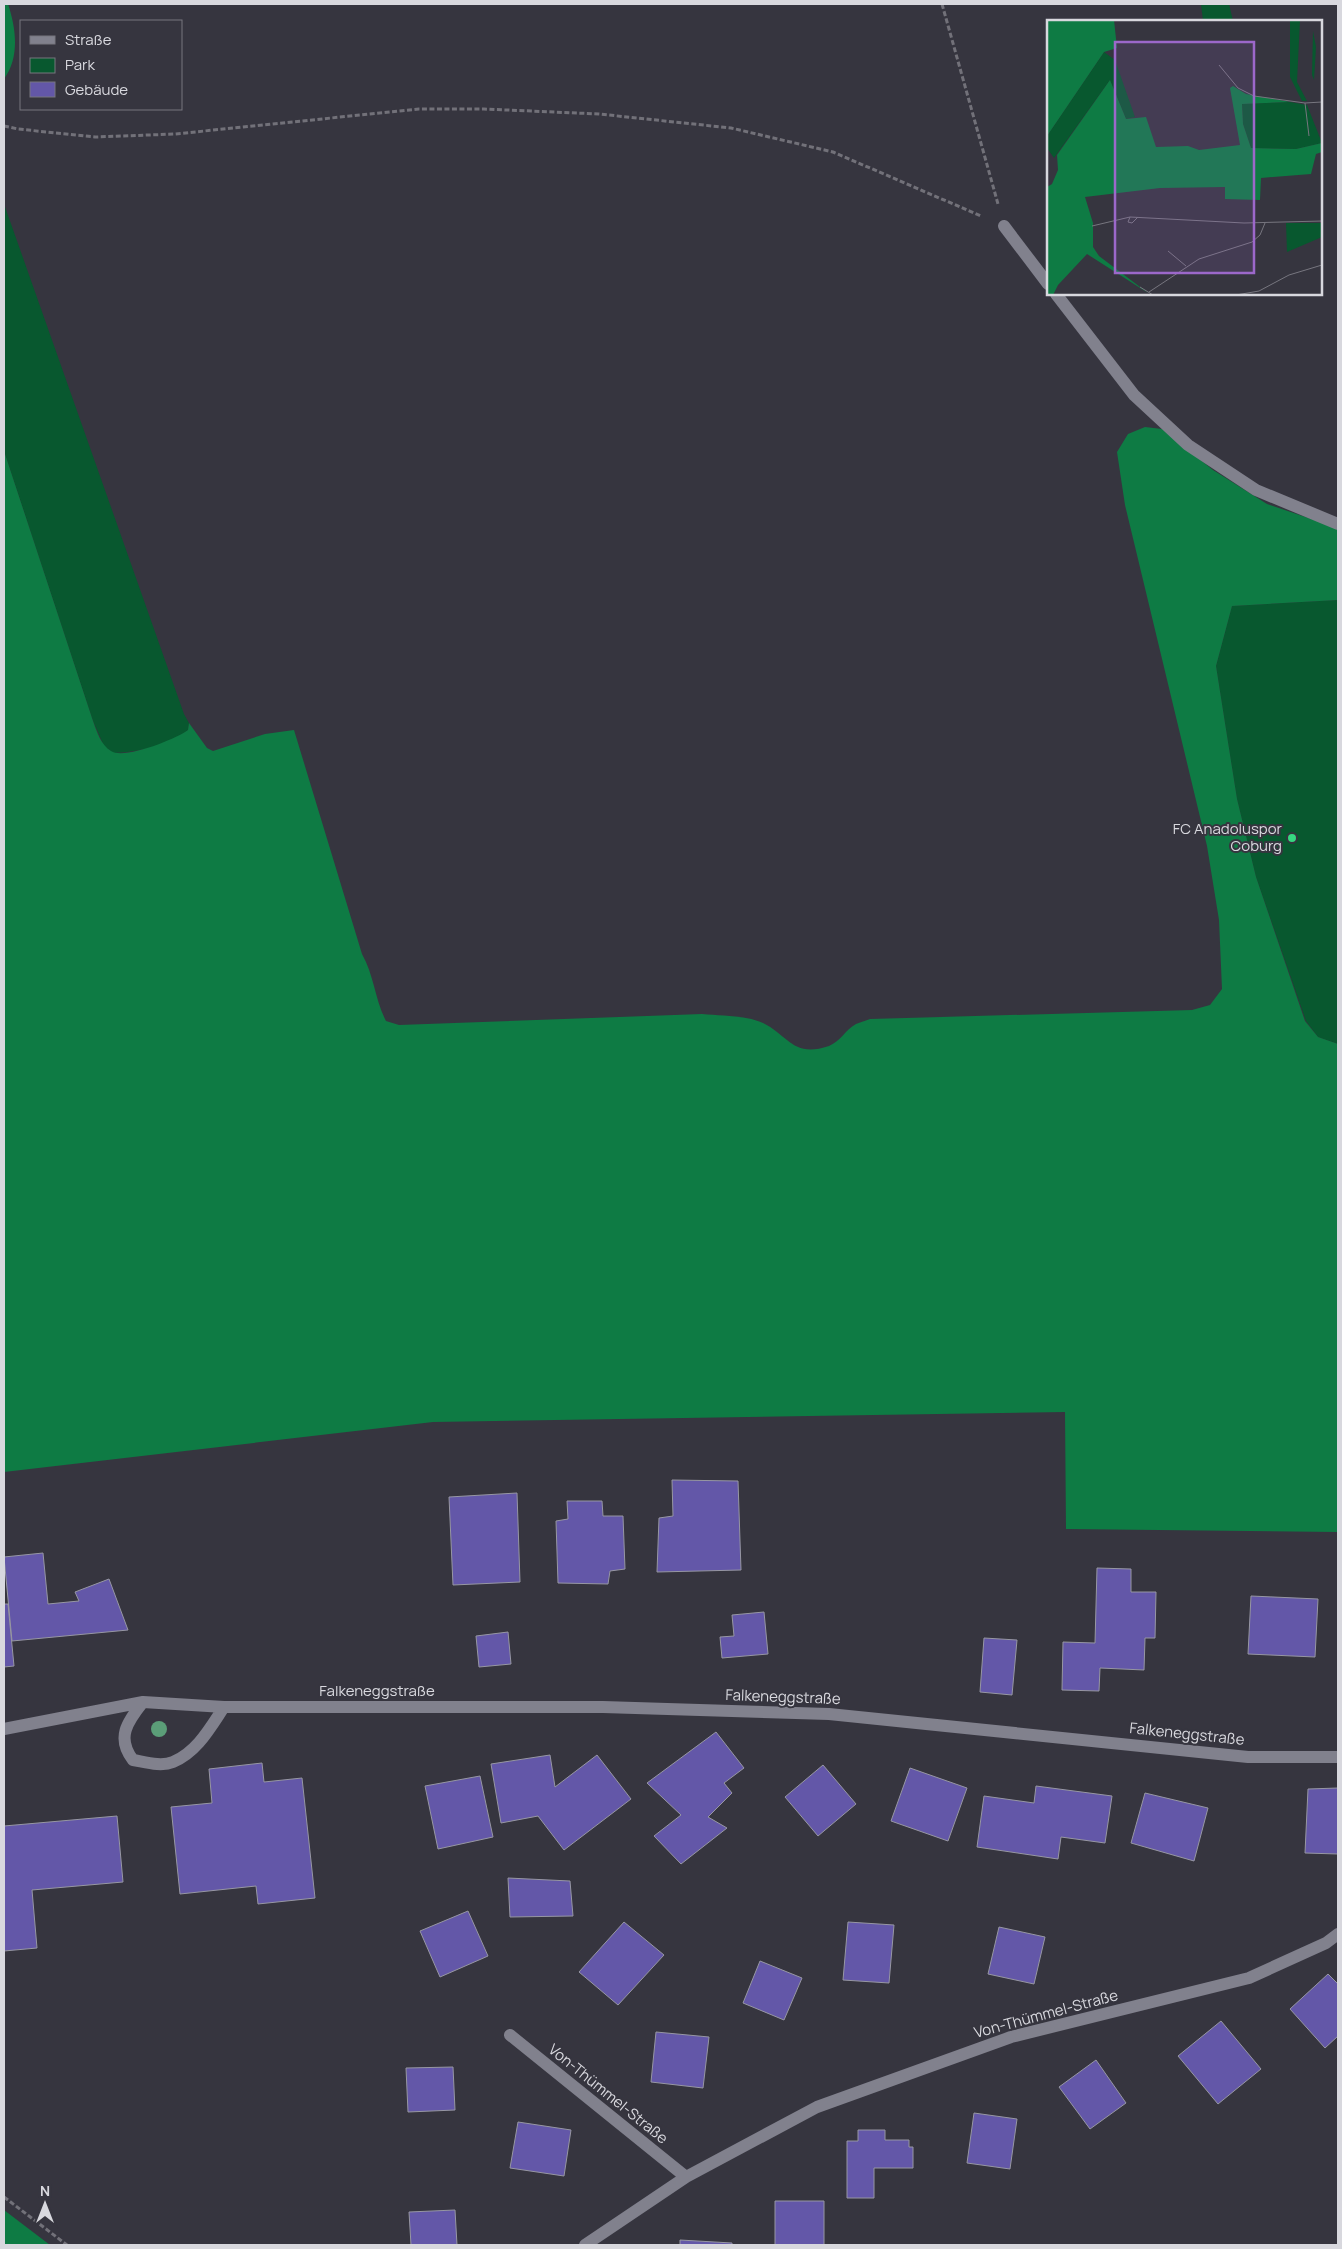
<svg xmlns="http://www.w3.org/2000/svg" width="1342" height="2249" font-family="Manrope,sans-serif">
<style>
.green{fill:#08582f}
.forest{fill:#0e7b44}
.building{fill:#6357a8;stroke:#9797a3}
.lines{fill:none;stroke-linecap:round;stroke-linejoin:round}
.path{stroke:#727179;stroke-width:3;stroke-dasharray:5 2.5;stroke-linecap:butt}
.minor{stroke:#81818d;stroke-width:12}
.tree{fill:#5b9e78}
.poi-dot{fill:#36d881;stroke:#36353f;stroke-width:2}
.labels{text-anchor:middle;stroke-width:4;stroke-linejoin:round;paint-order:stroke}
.poi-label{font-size:15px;fill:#d8d8de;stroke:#36353f;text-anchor:end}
.street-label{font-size:15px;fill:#d8d8de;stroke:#36353f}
.inset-road{fill:none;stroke:#77767f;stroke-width:1}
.view{fill:#9c68ca;fill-opacity:0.15;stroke:#9c68ca;stroke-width:2.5}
.inset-edge{fill:none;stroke:#d8d8de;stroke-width:2.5}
</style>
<rect width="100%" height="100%" fill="#36353f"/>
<path class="green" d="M 1201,4 L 1229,4 L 1233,21 L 1203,21 Z
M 4,204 L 184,714 L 189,723 L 188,730 C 168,746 137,752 113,753 L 104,746 L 93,721 L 4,451 Z
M 1338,600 L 1338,1044 L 1318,1037 L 1306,1021 L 1256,877 L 1237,799 L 1216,666 L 1232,606 Z"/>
<path class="forest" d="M 4,4 L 8,4 C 16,28 20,57 4,79 Z
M 1145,427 L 1162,429 L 1213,470 L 1267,504 L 1338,528 L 1338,600 L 1232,606 L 1216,666 L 1237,799 L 1256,877 L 1305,1021 L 1318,1037 L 1338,1044 L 1338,1532 L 1066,1529 L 1065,1412 L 433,1422 L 4,1472 L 4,451 L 93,721 C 97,732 101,745 111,751 C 124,760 176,739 188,730 L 189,723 L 207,748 L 213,751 L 265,734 L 294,730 L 362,954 C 374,975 375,1000 386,1021 L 399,1025 L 702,1014 C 722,1016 745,1015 763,1023 C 789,1036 793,1058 829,1046 C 841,1041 845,1030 856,1024 C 860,1022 866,1021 870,1019 L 1192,1010 L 1210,1005 L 1222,989 L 1219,920 L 1207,846 L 1125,505 L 1117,452 L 1128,434 Z
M 4,2210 L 50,2245 L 4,2245 Z"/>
<path class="building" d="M 672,1480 L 738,1481 L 741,1570 L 657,1572 L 659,1518 L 673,1516 Z
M 517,1493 L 520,1582 L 453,1585 L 449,1497 Z
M 567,1501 L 602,1501 L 603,1516 L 623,1516 L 625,1569 L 610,1571 L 608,1584 L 558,1583 L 556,1521 L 568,1519 Z
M 43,1553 L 48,1604 L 79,1601 L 75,1592 L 109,1579 L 128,1630 L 12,1641 L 4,1557 Z
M 1097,1568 L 1131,1569 L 1131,1592 L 1156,1592 L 1155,1638 L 1145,1638 L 1144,1670 L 1100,1668 L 1099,1691 L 1062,1690 L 1063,1642 L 1095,1643 Z
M 1251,1596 L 1318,1599 L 1315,1657 L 1248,1654 Z
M 4,1604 L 8,1604 L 14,1666 L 4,1667 Z
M 764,1612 L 768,1654 L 722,1658 L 720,1637 L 734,1636 L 732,1615 Z
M 508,1632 L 511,1664 L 479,1667 L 476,1636 Z
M 984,1638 L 1017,1640 L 1012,1695 L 980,1692 Z
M 716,1732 L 744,1768 L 724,1783 L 732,1793 L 708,1817 L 727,1828 L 681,1864 L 654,1836 L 681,1815 L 647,1783 Z
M 550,1755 L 555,1787 L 597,1755 L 631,1799 L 564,1850 L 538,1816 L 501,1823 L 491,1764 Z
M 262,1763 L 264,1782 L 302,1778 L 315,1898 L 258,1904 L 256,1886 L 180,1894 L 171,1807 L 212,1803 L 209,1769 Z
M 823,1765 L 856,1804 L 818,1836 L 785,1797 Z
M 910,1768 L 967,1788 L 948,1841 L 891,1821 Z
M 480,1776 L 493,1837 L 438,1849 L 425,1786 Z
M 1036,1786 L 1112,1796 L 1105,1843 L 1061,1837 L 1058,1859 L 977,1847 L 984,1796 L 1034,1803 Z
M 1338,1788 L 1338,1854 L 1305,1853 L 1308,1789 Z
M 1145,1793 L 1208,1808 L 1194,1861 L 1131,1843 Z
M 117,1816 L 123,1882 L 32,1890 L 37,1948 L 4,1951 L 4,1826 Z
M 508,1878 L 570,1881 L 573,1916 L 510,1917 Z
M 468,1911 L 488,1956 L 440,1977 L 420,1931 Z
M 624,1922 L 664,1955 L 618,2005 L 579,1972 Z
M 848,1922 L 894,1925 L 889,1983 L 843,1980 Z
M 999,1927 L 1045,1937 L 1034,1984 L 988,1974 Z
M 760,1961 L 802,1978 L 784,2020 L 743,2003 Z
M 1328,1974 L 1338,1984 L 1338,2036 L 1325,2048 L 1290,2009 Z
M 1221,2021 L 1261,2069 L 1218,2104 L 1178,2056 Z
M 656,2032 L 709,2037 L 703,2088 L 651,2082 Z
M 1096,2060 L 1126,2103 L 1090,2129 L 1059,2087 Z
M 453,2067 L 455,2110 L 408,2112 L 406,2068 Z
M 974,2113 L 1017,2119 L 1010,2169 L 967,2163 Z
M 518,2122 L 571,2130 L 564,2176 L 510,2168 Z
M 858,2130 L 885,2130 L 885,2140 L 909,2140 L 909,2147 L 913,2147 L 913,2168 L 874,2168 L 874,2198 L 847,2198 L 847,2141 L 858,2141 Z
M 775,2201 L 824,2201 L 824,2245 L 775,2245 Z
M 455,2210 L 457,2245 L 411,2245 L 409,2212 Z
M 680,2240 L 732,2243 L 732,2245 L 680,2245 Z"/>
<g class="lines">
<path class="path" d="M 942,4 L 998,204
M 4,126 L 18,129 L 95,137 L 175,134 L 419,109 L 484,109 L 599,114 L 731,128 L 833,152 L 981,216
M 4,2197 L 67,2245"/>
<path class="minor" d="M 1004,226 L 1048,284
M 1056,294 L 1134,395 L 1188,445 L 1256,490 L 1338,524
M 143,1702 C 127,1722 116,1738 133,1760 C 145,1762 161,1767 173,1762 C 197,1752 210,1728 224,1707
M 4,1729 L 143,1702 L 224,1707 L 603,1707 L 829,1714 L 1248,1757 L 1338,1757
M 510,2035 L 686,2177
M 585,2245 L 686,2177 L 817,2107 L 1011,2037 L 1249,1978 L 1326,1943 L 1338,1934"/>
</g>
<circle class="tree" cx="159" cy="1729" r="8"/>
<circle class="poi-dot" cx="1292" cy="838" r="5"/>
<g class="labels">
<g class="poi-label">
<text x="1282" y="834">FC Anadoluspor<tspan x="1282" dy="17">Coburg</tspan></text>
</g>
<g class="street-label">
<text x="377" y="1696">Falkeneggstraße</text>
<text transform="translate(783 1697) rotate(2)" y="5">Falkeneggstraße</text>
<text transform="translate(1187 1734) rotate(6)" y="5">Falkeneggstraße</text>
<text transform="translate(1046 2014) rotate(-15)" y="5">Von-Thümmel-Straße</text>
<text transform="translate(608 2094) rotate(39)" y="5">Von-Thümmel-Straße</text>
</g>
</g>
<g transform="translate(1047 20)">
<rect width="275" height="275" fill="#36353f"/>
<path d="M 243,0 L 253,0 L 250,62 L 260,81 L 255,81 L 243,57 ZM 266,11 L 269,27 L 267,60 L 265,55 ZM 57,32 L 68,40 L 88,97 L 79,99 L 63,60 L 7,138 L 0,128 L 0,116 ZM 243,82 L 260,85 L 275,123 L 249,129 L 204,128 L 196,104 L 195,84 ZM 239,203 L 275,203 L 275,217 L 240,232 Z" fill="#08582f"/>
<path d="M 0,0 L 67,0 L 70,28 L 57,32 L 0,116 ZM 63,60 L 79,99 L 99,97 L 109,127 L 141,126 L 152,130 L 193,125 L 183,68 L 186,66 L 199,74 L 243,82 L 195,84 L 196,104 L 204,128 L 249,129 L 275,123 L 275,132 L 269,134 L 264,154 L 214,158 L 213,180 L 178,179 L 178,167 L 113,168 L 38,177 L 46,203 L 46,227 L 52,236 L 101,273 L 40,234 L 11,265 L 6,275 L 0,275 L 0,167 L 5,164 L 11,150 L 10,135 Z" fill="#0e7b44"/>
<path class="inset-road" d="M 172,45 L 191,68 L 207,76 L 258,83 L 275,82M 258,83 L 262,116M 83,197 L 81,202 L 85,203 L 91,197M 45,206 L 83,197 L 197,203 L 275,201M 121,231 L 139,246M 93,267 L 106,275M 102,272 L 152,239 L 205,222 L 213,215 L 218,203M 189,275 L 212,271 L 242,255 L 275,245"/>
<path class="view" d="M 68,22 L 207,22 L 207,253 L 68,253 Z"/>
<rect width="275" height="275" class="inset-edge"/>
</g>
<rect width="1342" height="2249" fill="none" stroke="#d8d8de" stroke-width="10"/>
<rect x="20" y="20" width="162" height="90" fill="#36353f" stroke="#77767f"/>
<rect x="30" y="36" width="25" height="8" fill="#81818d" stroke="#77767f"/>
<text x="65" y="45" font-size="15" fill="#d8d8de">Straße</text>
<rect x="30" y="58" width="25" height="15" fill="#08582f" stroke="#77767f"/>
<text x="65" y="70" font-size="15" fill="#d8d8de">Park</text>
<rect x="30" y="82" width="25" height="15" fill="#6357a8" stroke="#77767f"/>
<text x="65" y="95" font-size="15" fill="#d8d8de">Gebäude</text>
<g transform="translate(45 2204)" stroke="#36353f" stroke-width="4" paint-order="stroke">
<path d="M0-4L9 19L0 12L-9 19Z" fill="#d8d8de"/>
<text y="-8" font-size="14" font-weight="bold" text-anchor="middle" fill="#d8d8de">N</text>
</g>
</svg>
